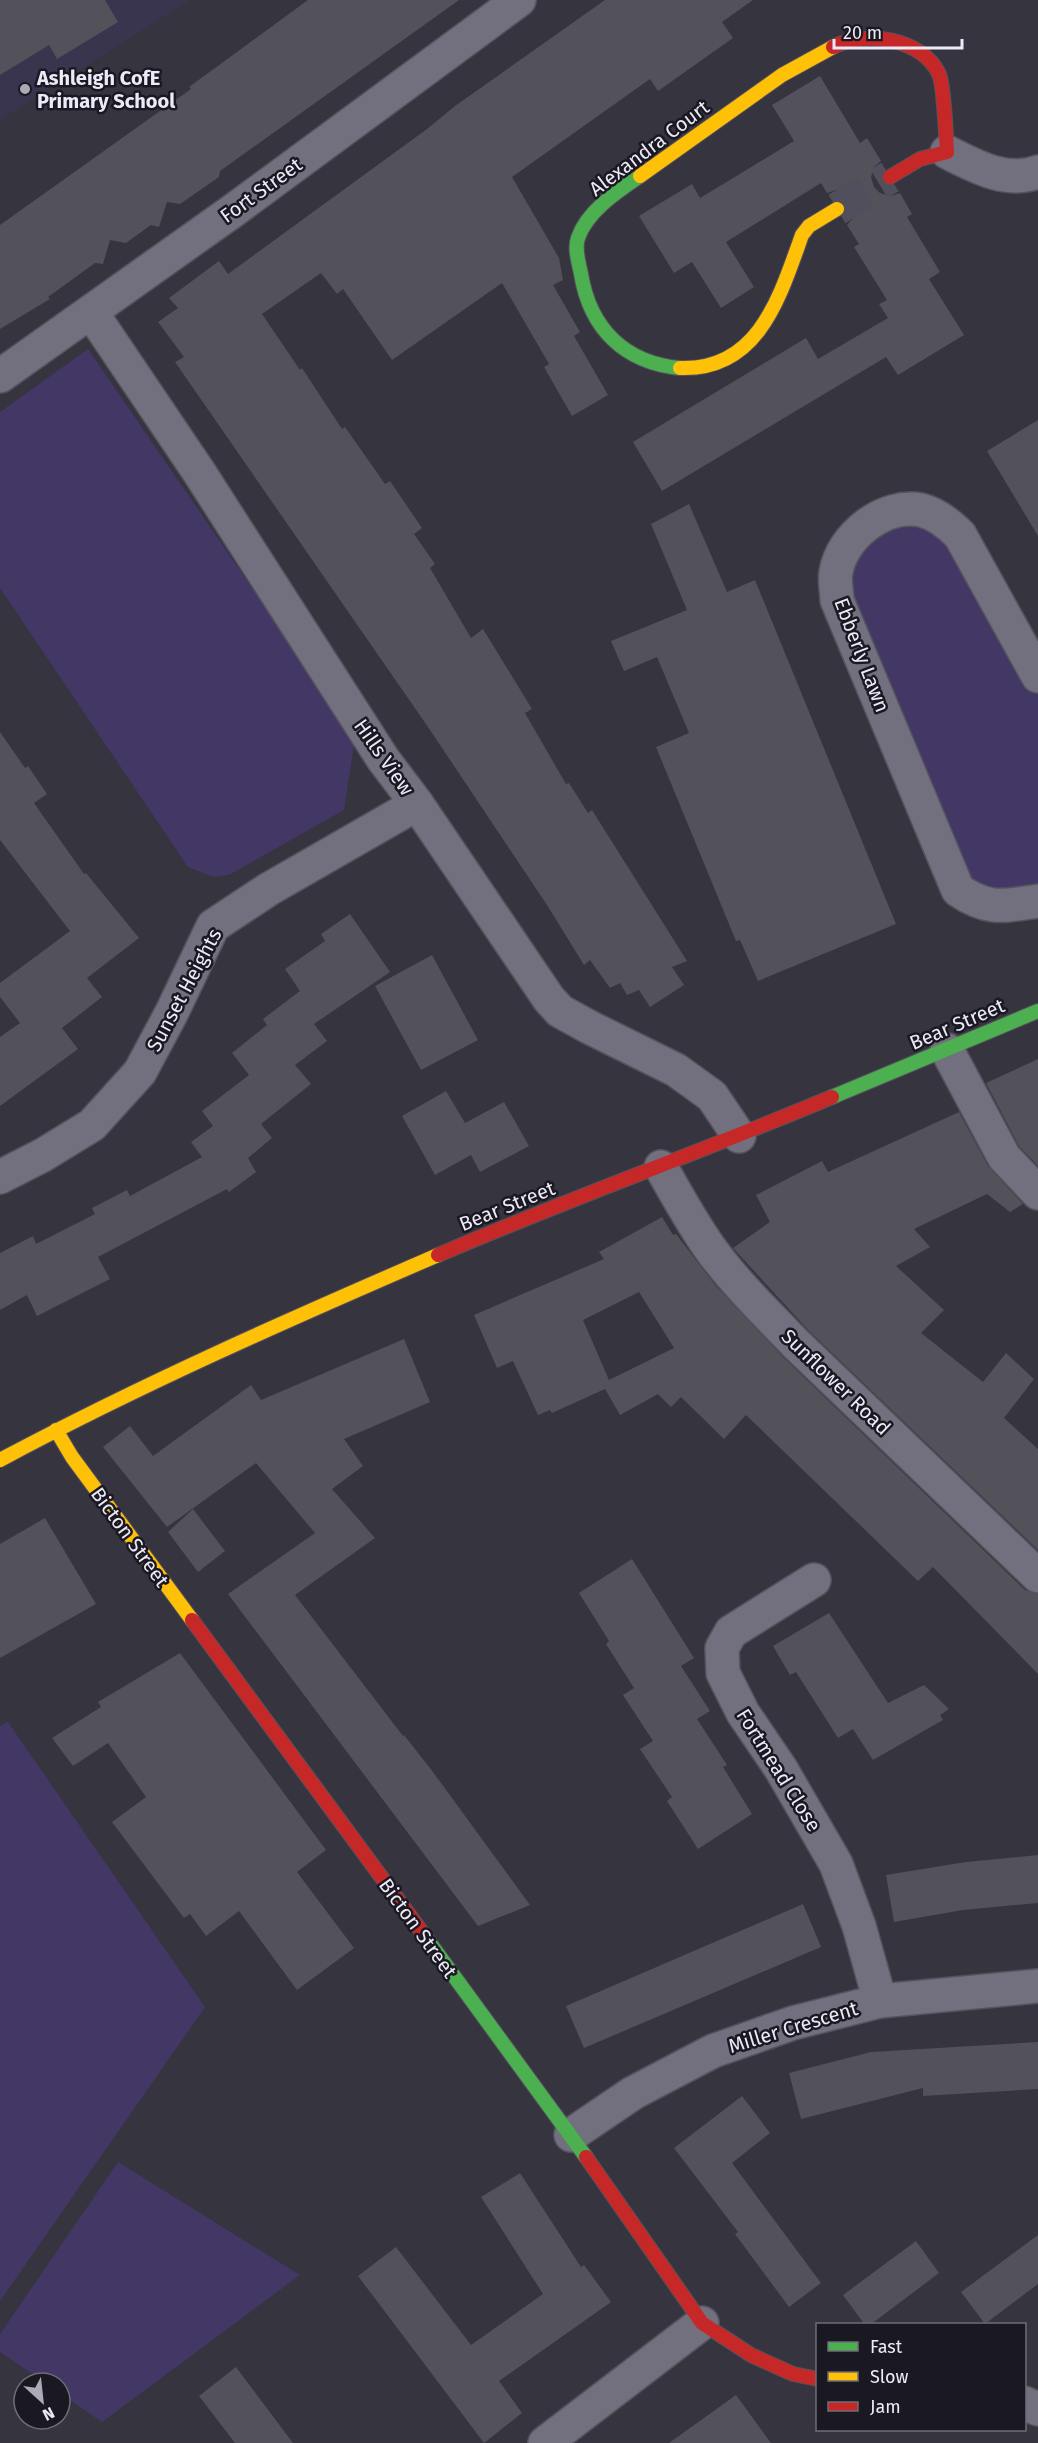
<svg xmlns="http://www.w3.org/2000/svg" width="1038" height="2443" font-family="'Fira Sans',sans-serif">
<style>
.built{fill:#3a354e}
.green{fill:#433765}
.building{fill:#53515a;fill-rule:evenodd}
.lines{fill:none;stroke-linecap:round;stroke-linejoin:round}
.secondary-tunnel{stroke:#514f5b;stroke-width:33;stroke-dasharray:33 16;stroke-linecap:butt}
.street-casing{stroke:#54525c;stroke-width:36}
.fast-casing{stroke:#54525c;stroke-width:16}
.slow-casing{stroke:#54525c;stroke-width:16}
.jam-casing{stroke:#54525c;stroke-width:16}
.street{stroke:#726f7e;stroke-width:33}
.fast{stroke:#4caf50;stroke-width:14}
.slow{stroke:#ffc107;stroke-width:14}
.jam{stroke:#c62828;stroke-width:14}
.poi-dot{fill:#adaab7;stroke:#1a1922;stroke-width:2}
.labels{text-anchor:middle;stroke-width:5;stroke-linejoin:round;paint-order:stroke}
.poi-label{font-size:20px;font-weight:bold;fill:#edeaf8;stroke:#1a1922;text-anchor:start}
.street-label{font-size:20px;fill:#edeaf8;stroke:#1a1922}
</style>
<rect width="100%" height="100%" fill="#36343f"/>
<path class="built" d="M 0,0 L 190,0 L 0,120 Z"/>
<path class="green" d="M 88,349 L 355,738 L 344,810 L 229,875 L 213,877 L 188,867 L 0,588 L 0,412 Z
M 935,515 L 1038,676 L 1038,901 L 976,902 L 838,563 L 858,531 Z
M 8,1722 L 205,2007 L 0,2301 L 0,1726 Z
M 118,2162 L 300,2275 L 102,2422 L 60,2393 L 60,2383 L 46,2383 L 0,2352 L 0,2334 Z"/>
<path class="building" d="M 0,0 L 105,0 L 118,22 L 57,59 L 49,45 L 0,75 Z
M 308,0 L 459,0 L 220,171 L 219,177 L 180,204 L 167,202 L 159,227 L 151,225 L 126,243 L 110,240 L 103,264 L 95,263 L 48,297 L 50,299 L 0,329 L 0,225 L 191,89 L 189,87 Z
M 605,0 L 753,0 L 722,22 L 733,38 L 658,91 L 650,79 L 512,177 L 559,258 L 563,280 L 553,285 L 580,332 L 574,336 L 608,395 L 572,416 L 544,367 L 549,364 L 502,283 L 392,360 L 343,289 L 337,294 L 321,273 L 262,314 L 300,370 L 302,368 L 342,429 L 345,427 L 385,484 L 390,481 L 422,528 L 414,534 L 435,564 L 430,568 L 471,638 L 483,629 L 532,709 L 525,713 L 566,784 L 569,783 L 588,813 L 592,810 L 687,961 L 672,967 L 684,985 L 650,1007 L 639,990 L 627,995 L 620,983 L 610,988 L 590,960 L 584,965 L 547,905 L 428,727 L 175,362 L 184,357 L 158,322 L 178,308 L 169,298 L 219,261 L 228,274 L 427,129 L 455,106 Z
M 820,76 L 860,143 L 867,138 L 881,161 L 874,167 L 871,177 L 874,187 L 880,193 L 890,196 L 900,193 L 912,214 L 907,217 L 940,272 L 929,279 L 964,335 L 898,375 L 886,357 L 662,491 L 633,442 L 806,338 L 818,359 L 888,318 L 879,304 L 887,300 L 854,247 L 859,244 L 847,225 L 854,217 L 856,208 L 853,199 L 845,192 L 836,190 L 827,193 L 821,183 L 726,242 L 754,287 L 721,308 L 692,262 L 674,273 L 639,216 L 692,184 L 700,198 L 794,141 L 772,105 Z
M 1038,420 L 1038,536 L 987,451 Z
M 689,504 L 727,592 L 755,580 L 896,924 L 758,981 L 740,940 L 736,941 L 656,747 L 689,733 L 657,657 L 624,671 L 611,641 L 687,610 L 651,524 Z
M 0,732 L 25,768 L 28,766 L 47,794 L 34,803 L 84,874 L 86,873 L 139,938 L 87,978 L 102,997 L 62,1028 L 78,1049 L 0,1106 L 0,1037 L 20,1023 L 0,997 L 0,983 L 70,931 L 0,840 Z
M 350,914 L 390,972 L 314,1024 L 327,1041 L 295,1065 L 311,1084 L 261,1124 L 272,1138 L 248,1158 L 256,1172 L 229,1192 L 227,1189 L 98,1257 L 110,1279 L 37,1316 L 27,1295 L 0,1310 L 0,1253 L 33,1236 L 36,1244 L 95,1214 L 92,1208 L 127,1190 L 130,1196 L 202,1157 L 191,1142 L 213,1126 L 202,1111 L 249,1075 L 232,1053 L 267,1025 L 263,1019 L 300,991 L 285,969 L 325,941 L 321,934 Z
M 432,955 L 478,1040 L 421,1070 L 375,986 Z
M 1038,1059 L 1038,1166 L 1019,1146 L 986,1083 Z
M 446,1091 L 465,1123 L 504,1102 L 529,1146 L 480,1172 L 471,1155 L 435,1175 L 402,1116 Z
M 959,1112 L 988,1166 L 1023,1204 L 1010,1212 L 987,1194 L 914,1229 L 930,1247 L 896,1266 L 944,1310 L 921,1333 L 983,1382 L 1006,1353 L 1034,1379 L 1004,1418 L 1038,1449 L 1038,1550 L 809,1331 L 733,1248 L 770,1222 L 756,1195 L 822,1161 L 828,1172 Z
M 662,1217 L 673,1235 L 676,1234 L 715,1285 L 783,1357 L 1025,1590 L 1038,1594 L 1038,1674 L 933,1567 L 918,1581 L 746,1415 L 724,1439 L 681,1397 L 671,1407 L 658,1394 L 620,1415 L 605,1389 L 552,1413 L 550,1410 L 538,1415 L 513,1361 L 497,1368 L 474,1315 L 604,1259 L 599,1252 ZM 639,1292 L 674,1348 L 609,1380 L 583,1320 Z
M 404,1339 L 430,1402 L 344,1439 L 363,1466 L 332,1489 L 375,1538 L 295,1595 L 403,1736 L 404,1735 L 433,1772 L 530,1905 L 478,1926 L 228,1594 L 315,1533 L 256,1463 L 167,1527 L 103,1447 L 130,1426 L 153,1456 L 251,1385 L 261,1400 Z
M 193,1509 L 225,1551 L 198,1572 L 168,1532 Z
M 45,1518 L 96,1604 L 0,1658 L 0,1544 Z
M 632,1559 L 694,1658 L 681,1666 L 710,1711 L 697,1719 L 727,1765 L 723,1767 L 752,1814 L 698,1849 L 667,1801 L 672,1797 L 640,1749 L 653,1741 L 623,1695 L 634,1688 L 606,1644 L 609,1641 L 579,1593 Z
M 829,1613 L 888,1703 L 924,1685 L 949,1709 L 940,1715 L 943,1720 L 873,1760 L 853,1729 L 838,1738 L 796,1672 L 790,1675 L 773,1646 Z
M 180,1653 L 326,1850 L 297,1872 L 354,1948 L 297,1990 L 239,1911 L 206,1936 L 190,1914 L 184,1918 L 112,1822 L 146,1797 L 108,1743 L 73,1766 L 52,1738 L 101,1707 L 98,1702 Z
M 1038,1855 L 1038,1903 L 963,1910 L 894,1922 L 886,1875 L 966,1862 Z
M 803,1904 L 821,1947 L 584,2048 L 566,2006 Z
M 1038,2042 L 1038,2089 L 923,2096 L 923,2088 L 801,2119 L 789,2073 L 871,2052 Z
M 742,2096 L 770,2133 L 732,2163 L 821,2283 L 789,2307 L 735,2234 L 738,2232 L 674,2148 Z
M 520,2173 L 581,2267 L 584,2265 L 611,2302 L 499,2381 L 522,2413 L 484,2443 L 358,2276 L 396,2247 L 471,2345 L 543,2294 L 481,2197 Z
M 1038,2235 L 1038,2284 L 985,2324 L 961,2292 Z
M 916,2241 L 939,2273 L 870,2325 L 865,2325 L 843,2295 Z
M 236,2367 L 293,2443 L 235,2443 L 199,2396 Z
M 736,2395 L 771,2443 L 669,2443 Z"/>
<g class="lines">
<path class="secondary-tunnel" d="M 837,209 L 890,177"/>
<defs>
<path id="street" d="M 947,152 C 975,166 1006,184 1038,172
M 91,312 L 199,472 L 383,759 L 417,804 L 549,999 L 560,1011 L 589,1027 L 676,1070 L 712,1096 L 739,1136
M 0,376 L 234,210 L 519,0
M 1038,676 L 960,535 C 949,524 937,514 921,510 C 884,503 842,536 836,572 C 834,581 837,591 837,600 L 958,890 C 989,911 1003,906 1038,901
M 947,1050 L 1004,1157 L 1038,1193
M 661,1167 C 676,1194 691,1221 709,1247 C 734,1282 766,1313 796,1344 L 1038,1576
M 0,1177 L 43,1155 L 92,1125 L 140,1072 L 172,1012 L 213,926 L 269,889 L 417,804
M 814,1580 L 731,1632 L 722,1648 L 723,1673 L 743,1713 L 781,1769 L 836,1864 L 859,1926 L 880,2001
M 571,2135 L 633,2093 L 713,2051 L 793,2023 L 880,2001 L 1038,1986
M 1024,2403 L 1038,2409
M 545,2443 L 702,2323"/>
<path id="fast" d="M 640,176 C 618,191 587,211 578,238 C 574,249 579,263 581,274 C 590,329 625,363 680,368
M 832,1097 L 1038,1011
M 424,1935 L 586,2157"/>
<path id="slow" d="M 640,176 L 782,75 L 833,47
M 680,368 C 759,371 780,296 802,235 L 809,226 L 837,209
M 56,1430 L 72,1457 L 192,1620
M 0,1460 C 142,1384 290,1319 438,1255"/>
<path id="jam" d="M 833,47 C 865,30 922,38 939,74 C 944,84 946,137 947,152 L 920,159 L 890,177
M 438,1255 C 568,1199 701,1152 832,1097
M 192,1620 L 424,1935
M 586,2157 L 702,2323 L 751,2355 L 793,2374 L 818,2379"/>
</defs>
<use href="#street" class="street-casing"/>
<use href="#fast" class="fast-casing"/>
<use href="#slow" class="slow-casing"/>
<use href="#jam" class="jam-casing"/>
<use href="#street" class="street"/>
<use href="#fast" class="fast"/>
<use href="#slow" class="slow"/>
<use href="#jam" class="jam"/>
</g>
<circle class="poi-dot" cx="25" cy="89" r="6"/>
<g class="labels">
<g class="poi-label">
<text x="37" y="85">Ashleigh CofE<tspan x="37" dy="23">Primary School</tspan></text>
</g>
<g class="street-label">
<text transform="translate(649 148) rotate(-37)" y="7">Alexandra Court</text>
<text transform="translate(261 190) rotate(-36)" y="7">Fort Street</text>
<text transform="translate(862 655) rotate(69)" y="7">Ebberly Lawn</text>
<text transform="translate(384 757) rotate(55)" y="7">Hills View</text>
<text transform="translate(184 990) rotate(-62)" y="7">Sunset Heights</text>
<text transform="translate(957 1024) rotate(-23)" y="7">Bear Street</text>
<text transform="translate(507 1206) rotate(-22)" y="7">Bear Street</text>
<text transform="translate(836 1382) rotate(44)" y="7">Sunflower Road</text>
<text transform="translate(130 1537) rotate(54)" y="7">Bicton Street</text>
<text transform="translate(779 1770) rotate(58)" y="7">Fortmead Close</text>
<text transform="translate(418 1928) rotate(54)" y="7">Bicton Street</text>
<text transform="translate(793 2027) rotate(-17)" y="7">Miller Crescent</text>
</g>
</g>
<rect x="816" y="2323" width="210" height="108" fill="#1a1922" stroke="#6e6d78" stroke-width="1.5"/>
<rect x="828" y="2342" width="30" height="9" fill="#4caf50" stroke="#6e6d78" stroke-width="1.5"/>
<text x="870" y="2353" font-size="18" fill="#edeaf8">Fast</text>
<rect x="828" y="2372" width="30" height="9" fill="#ffc107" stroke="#6e6d78" stroke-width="1.5"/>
<text x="870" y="2383" font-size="18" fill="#edeaf8">Slow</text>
<rect x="828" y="2402" width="30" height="9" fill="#c62828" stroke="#6e6d78" stroke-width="1.5"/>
<text x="870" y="2413" font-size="18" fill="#edeaf8">Jam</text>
<g transform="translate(42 2401) rotate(153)"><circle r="28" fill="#1a1922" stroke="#6e6d78" stroke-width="1.5"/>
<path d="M0-4.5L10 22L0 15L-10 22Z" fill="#adaab7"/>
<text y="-9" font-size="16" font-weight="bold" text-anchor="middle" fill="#edeaf8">N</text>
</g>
<path d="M834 39v9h128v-9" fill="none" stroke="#edeaf8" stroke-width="3"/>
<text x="843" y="39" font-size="18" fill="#edeaf8" stroke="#1a1922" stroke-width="4.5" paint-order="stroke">20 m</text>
</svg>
